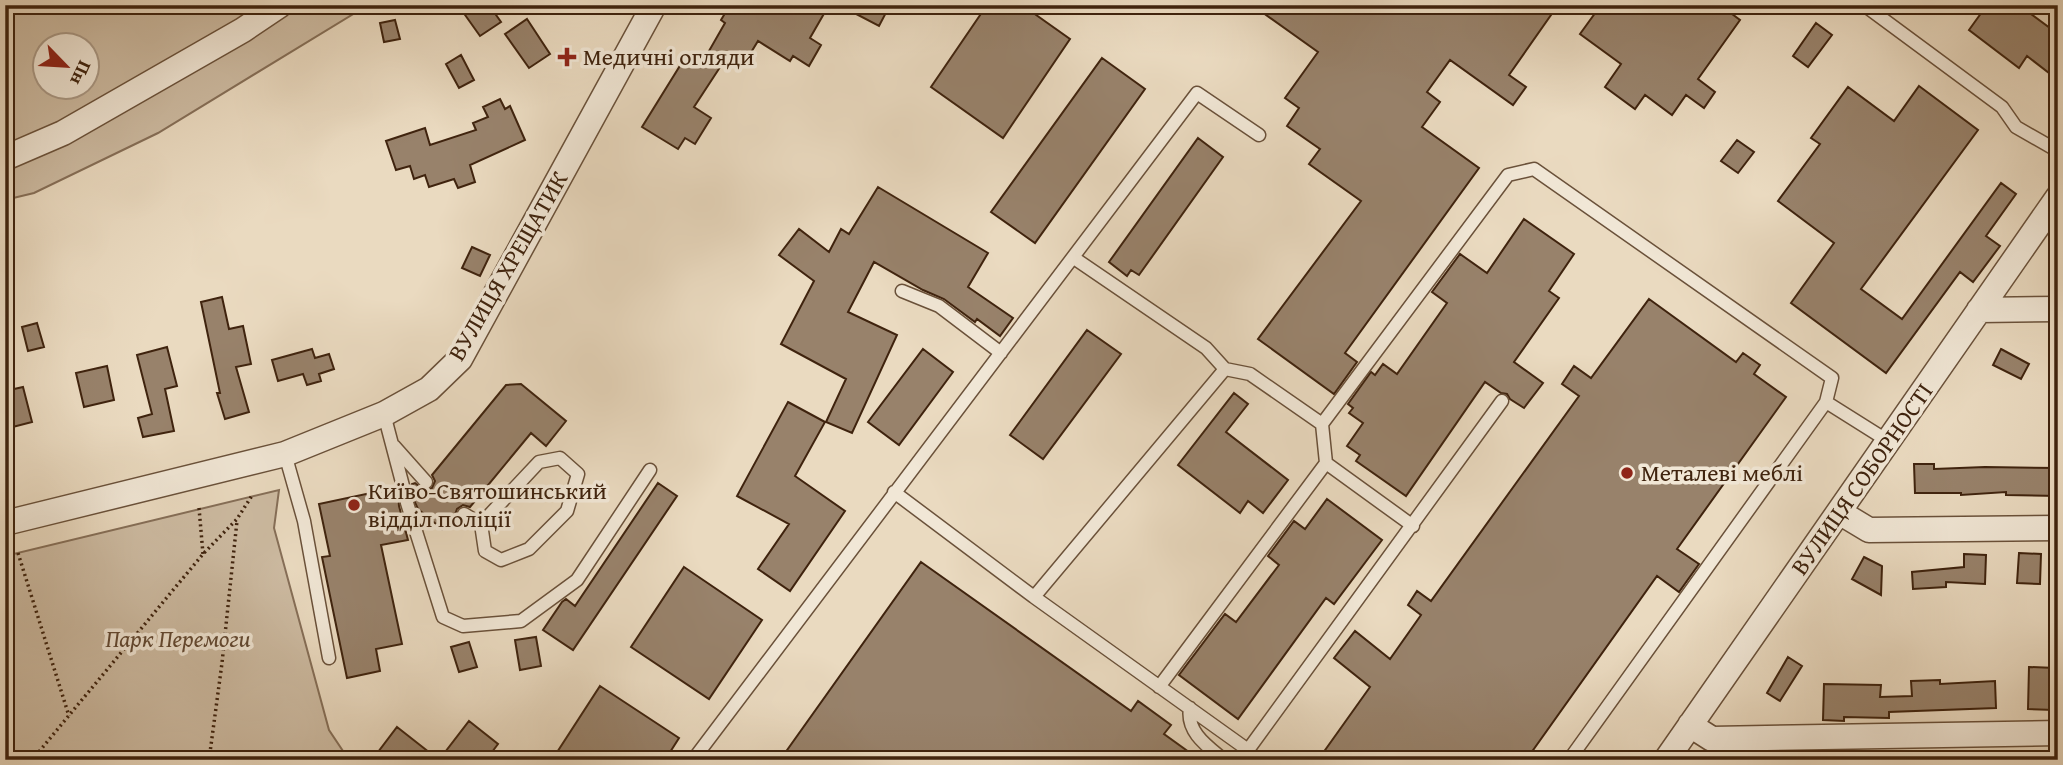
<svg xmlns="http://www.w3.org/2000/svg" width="2063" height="765" font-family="'Gentium Book Plus',serif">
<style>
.green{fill:#cdbba2;stroke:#866f58;stroke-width:2;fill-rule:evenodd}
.building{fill:#98826b;stroke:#3f230e;stroke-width:2}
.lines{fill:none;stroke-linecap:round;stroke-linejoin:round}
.service-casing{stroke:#6a513a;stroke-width:15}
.minor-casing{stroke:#6a513a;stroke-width:27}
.path{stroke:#3f230e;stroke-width:3.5;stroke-dasharray:2 3.5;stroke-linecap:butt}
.service{stroke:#f1e7d6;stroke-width:12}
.minor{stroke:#f1e7d6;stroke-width:24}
.poi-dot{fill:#8f2418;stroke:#f1e7d6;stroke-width:2.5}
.labels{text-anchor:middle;stroke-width:7;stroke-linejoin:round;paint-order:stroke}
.poi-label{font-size:24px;fill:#3f230e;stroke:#f1e7d6;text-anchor:start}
.street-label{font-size:24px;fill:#3f230e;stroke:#f1e7d6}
.park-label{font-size:24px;font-style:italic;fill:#624933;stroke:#f1e7d6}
</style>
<rect width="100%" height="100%" fill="#eadac0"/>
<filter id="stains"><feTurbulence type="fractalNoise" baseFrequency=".00286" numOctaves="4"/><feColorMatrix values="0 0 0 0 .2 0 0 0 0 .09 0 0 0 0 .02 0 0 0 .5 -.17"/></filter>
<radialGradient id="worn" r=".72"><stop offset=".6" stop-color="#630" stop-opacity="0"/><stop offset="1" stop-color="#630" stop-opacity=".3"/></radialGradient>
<path class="green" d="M 5,5 L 368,5 L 158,133 L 34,193 L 5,200 ZM 46,46 L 88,46 L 88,88 L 46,88 Z
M 279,490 L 274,528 L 329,730 L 349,760 L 5,760 L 5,556 Z"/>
<path class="building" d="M 458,5 L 489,5 L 501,22 L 480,36 Z
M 730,5 L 829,5 L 810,38 L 821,45 L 809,66 L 793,56 L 790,61 L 758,41 L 744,64 L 728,55 L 694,107 L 711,118 L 695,144 L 685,138 L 678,149 L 642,127 L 686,56 L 693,61 L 698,54 L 705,58 L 725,23 L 721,20 Z
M 839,5 L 890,5 L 879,26 Z
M 987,5 L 1022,5 L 1070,39 L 1003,138 L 931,87 Z
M 1252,5 L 1558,5 L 1509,75 L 1526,87 L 1513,105 L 1450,60 L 1427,92 L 1440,102 L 1422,127 L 1479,168 L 1345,353 L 1357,362 L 1334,394 L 1258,339 L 1361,201 L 1309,164 L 1320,149 L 1287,126 L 1299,108 L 1285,98 L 1318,52 Z
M 1601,5 L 1720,5 L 1740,20 L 1698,79 L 1715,92 L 1704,108 L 1686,95 L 1672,115 L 1645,95 L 1635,109 L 1605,87 L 1621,64 L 1580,34 Z
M 1987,5 L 2019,5 L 2058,34 L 2058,80 L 2027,56 L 2019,68 L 1969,30 Z
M 527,19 L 550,54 L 529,68 L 505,34 Z
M 395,20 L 400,39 L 384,42 L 380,23 Z
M 1816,23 L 1832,35 L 1808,67 L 1793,56 Z
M 461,55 L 474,80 L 459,88 L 446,64 Z
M 1102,58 L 1145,89 L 1035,243 L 991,212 Z
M 1919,86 L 1978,130 L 1861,289 L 1902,319 L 2001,183 L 2016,194 L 1986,236 L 2000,246 L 1973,282 L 1960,272 L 1886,373 L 1791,303 L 1834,243 L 1778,201 L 1820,144 L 1811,138 L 1848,87 L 1894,121 Z
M 500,99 L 505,109 L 510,106 L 525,140 L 470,165 L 475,182 L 458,188 L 454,179 L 429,187 L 425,175 L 414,179 L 410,166 L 396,170 L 386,141 L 425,128 L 430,145 L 476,130 L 473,123 L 488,117 L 483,107 Z
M 1198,138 L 1223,157 L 1139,275 L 1131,270 L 1127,276 L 1109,262 Z
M 1737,140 L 1754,152 L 1738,173 L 1721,161 Z
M 878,187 L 988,253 L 968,287 L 1013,318 L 1000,336 L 977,319 L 975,322 L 944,299 L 923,290 L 874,262 L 848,312 L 897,335 L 852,433 L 826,422 L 846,379 L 781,344 L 814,281 L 779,255 L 799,229 L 829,252 L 841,229 L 849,234 Z
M 1524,219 L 1574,254 L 1549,291 L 1559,298 L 1514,362 L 1543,383 L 1524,408 L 1510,399 L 1507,394 L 1501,393 L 1485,382 L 1406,496 L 1356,461 L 1360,455 L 1347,446 L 1363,423 L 1349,413 L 1353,408 L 1348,404 L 1371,372 L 1375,375 L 1383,364 L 1397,374 L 1447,303 L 1432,292 L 1460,254 L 1487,273 Z
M 472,247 L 490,255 L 480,276 L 462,268 Z
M 222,297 L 229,329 L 243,326 L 251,364 L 236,367 L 249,412 L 225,419 L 217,393 L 220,393 L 201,302 Z
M 1649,299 L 1736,362 L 1743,353 L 1760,365 L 1754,374 L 1786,397 L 1677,549 L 1699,564 L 1679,592 L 1657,576 L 1526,760 L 1318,760 L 1370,687 L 1334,658 L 1355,631 L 1390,659 L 1421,615 L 1408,605 L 1417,591 L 1431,601 L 1579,396 L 1562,384 L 1574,366 L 1591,378 Z
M 37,323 L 44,347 L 28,351 L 22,327 Z
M 1087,330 L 1121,354 L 1043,459 L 1010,435 Z
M 167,347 L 177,386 L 165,389 L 174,431 L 143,437 L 138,418 L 152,414 L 137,355 Z
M 312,349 L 315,358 L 329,354 L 334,369 L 319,374 L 321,381 L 307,385 L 303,374 L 278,381 L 272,360 Z
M 923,349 L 953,372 L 899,445 L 868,422 Z
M 2001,349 L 2029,364 L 2021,379 L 1993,365 Z
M 107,366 L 114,400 L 84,407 L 76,373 Z
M 521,384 L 566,421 L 546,446 L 531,433 L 470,507 L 463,505 L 457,509 L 455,515 L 458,520 L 457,522 L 452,518 L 442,529 L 418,509 L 412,496 L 408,494 L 402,496 L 401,494 L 409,493 L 412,484 L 415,483 L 424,490 L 432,488 L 435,481 L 432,475 L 506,385 Z
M 23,387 L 32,422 L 5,429 L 5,391 Z
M 1234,393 L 1248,404 L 1226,432 L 1288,480 L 1263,513 L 1248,501 L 1240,513 L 1178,465 Z
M 788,402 L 825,422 L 795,476 L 845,511 L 790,591 L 758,569 L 789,524 L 737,496 Z
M 1914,464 L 1934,464 L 1934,469 L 1985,467 L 2058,468 L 2058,496 L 2006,495 L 2006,492 L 1961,495 L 1961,493 L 1915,493 Z
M 658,483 L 677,496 L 573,650 L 543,630 L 562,602 L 566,599 L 575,606 Z
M 394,488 L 398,493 L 399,506 L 408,540 L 381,545 L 402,644 L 376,649 L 380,671 L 347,678 L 322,557 L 330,556 L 319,504 Z
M 1327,499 L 1382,540 L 1334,604 L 1326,598 L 1238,719 L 1179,675 L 1225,614 L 1236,622 L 1279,565 L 1268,556 L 1294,521 L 1305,529 Z
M 2019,553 L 2041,554 L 2040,584 L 2017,583 Z
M 1964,554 L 1986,555 L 1985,584 L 1946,582 L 1946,587 L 1913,589 L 1912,572 L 1964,567 Z
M 1864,557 L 1882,566 L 1881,595 L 1852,579 Z
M 921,562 L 1131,711 L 1138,701 L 1171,725 L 1164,734 L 1200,760 L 780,760 Z
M 684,567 L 762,620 L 709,699 L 631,647 Z
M 536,637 L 541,666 L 520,670 L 515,640 Z
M 469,642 L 477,667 L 459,672 L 451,647 Z
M 1788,657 L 1802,666 L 1780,701 L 1767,693 Z
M 2029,667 L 2055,668 L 2054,710 L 2028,709 Z
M 1940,680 L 1940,684 L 1995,681 L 1996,708 L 1889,712 L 1889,718 L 1844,717 L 1844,721 L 1823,720 L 1824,684 L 1881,685 L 1880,697 L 1912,696 L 1911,681 Z
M 600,686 L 679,738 L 665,760 L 552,760 Z
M 469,721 L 498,744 L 486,760 L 439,760 Z
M 397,727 L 439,760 L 372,760 Z"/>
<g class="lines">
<defs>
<path id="service" d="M 1864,5 L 2002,107 L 2016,127 L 2058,151
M 1074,258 L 1206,348 L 1225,369 L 1250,374 L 1322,424 L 1326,463 L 1413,526
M 902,291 L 939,306 L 1001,353
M 384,414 L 403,486
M 1322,424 L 1508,175 L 1534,169 L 1832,378 L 1826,402 L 1888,441
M 394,446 L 426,482
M 285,454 L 304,521 L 329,658
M 894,492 L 1034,597 L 1248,750 L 1502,401
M 407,503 L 443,617 L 463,626 L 521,621 L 577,580 L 650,470
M 464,514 L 481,524 L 539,462 L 560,458 L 578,474 L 567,511 L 529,549 L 501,560 L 485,551 L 481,524
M 1034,597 L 1225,369
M 1159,687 L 1326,463
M 1190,708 C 1186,732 1207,746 1224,760
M 693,760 L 1197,93 L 1259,135
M 1569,760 L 1826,402"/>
<path id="minor" d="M 5,158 L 63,133 L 243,30 L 280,5
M 1979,310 L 2058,309
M 1839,512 L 1869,530 L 2058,528
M 5,523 L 285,454 L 384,414 L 429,389 L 460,359 L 654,5
M 1690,725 L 1712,739 L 2058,733
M 1666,760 L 2058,197"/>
</defs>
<use href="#service" class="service-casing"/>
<use href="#minor" class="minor-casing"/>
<path class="path" d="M 199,508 L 203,554
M 18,553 L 69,716
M 32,760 L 203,554 L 237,519 L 253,494
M 209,760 L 222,663 L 237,521"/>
<use href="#service" class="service"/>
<use href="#minor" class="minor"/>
</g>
<g class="poi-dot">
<path d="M563.5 46.5h7v7h7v7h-7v7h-7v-7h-7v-7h7z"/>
<circle cx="1627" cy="473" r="7"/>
<circle cx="354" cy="505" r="7"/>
</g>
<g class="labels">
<g class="poi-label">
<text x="583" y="65">Медичні огляди</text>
<text x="1641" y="481">Металеві меблі</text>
<text x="368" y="499">Київо-Святошинський<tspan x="368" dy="28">відділ поліції</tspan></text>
</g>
<g class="street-label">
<text transform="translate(508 266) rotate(-60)" y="8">ВУЛИЦЯ ХРЕЩАТИК</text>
<text transform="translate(1862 479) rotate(-55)" y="8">ВУЛИЦЯ СОБОРНОСТІ</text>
</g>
<g class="park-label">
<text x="178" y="647">Парк Перемоги</text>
</g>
</g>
<rect width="2063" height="765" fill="none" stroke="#eadac0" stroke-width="28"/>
<rect x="7" y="7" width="2049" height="751" fill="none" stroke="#3f230e" stroke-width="3.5"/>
<rect x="14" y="14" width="2035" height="737" fill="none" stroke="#3f230e" stroke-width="2"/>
<g transform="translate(66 66) rotate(115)"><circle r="33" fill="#f1e7d6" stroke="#aa9986" stroke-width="2"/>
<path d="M0-5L12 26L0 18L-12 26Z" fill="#8f2418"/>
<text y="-10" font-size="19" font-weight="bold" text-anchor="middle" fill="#3f230e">Пн</text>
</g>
<rect width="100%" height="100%" filter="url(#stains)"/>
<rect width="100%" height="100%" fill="url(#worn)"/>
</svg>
